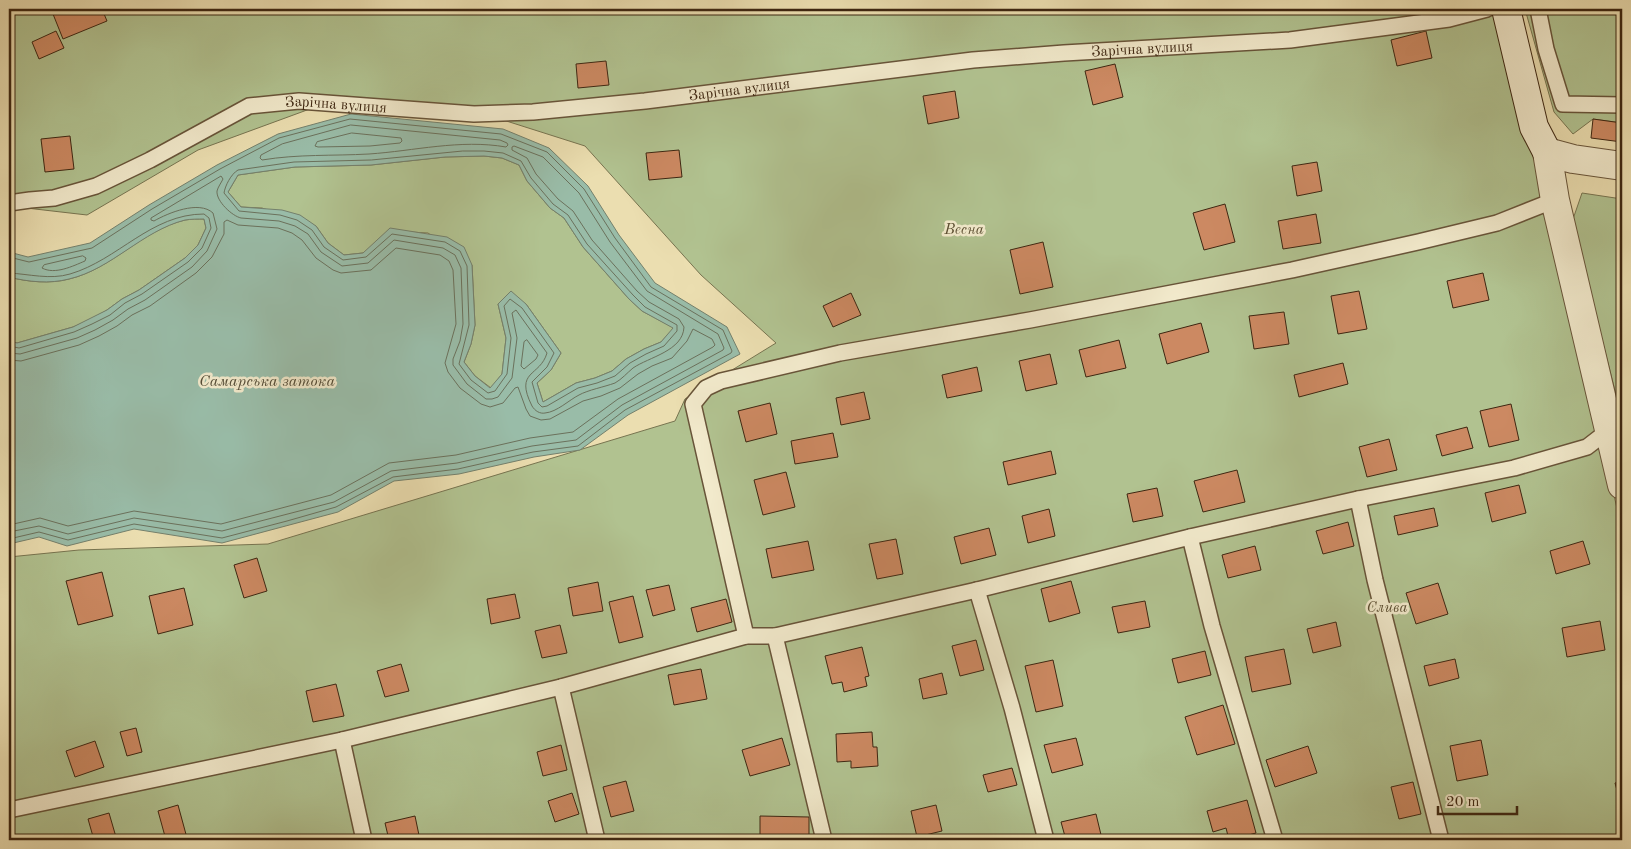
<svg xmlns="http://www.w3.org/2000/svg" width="1631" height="849" font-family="'Old Standard TT',serif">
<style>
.green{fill:#b1c290;stroke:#777450}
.water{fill:#99bca8;stroke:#74806c;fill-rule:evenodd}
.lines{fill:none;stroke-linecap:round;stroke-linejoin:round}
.shore{stroke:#6b715c;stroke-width:1}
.building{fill:#cc8962;stroke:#3d2611}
.lane-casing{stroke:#685439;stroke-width:18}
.street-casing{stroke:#685439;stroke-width:30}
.secondary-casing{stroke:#3d2611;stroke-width:30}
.lane{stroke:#f2eacc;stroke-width:15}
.street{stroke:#f2eacc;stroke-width:28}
.secondary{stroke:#f2eacc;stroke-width:28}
.labels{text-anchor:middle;stroke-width:5;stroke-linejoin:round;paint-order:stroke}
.street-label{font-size:15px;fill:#3d2611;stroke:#f2eacc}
.park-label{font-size:15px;font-style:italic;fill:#5a4d31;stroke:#f2eacc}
.water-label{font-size:16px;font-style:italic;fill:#544c37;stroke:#f2eacc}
</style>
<rect width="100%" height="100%" fill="#ebdeb0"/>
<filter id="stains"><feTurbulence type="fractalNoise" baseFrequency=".004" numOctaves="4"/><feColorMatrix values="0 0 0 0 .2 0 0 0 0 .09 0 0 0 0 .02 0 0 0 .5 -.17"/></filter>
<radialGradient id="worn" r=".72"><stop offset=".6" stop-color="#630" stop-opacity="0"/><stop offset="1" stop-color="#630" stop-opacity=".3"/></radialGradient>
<path class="green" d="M 9,9 L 1505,9 L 1575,333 L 1622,529 L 1622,840 L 9,840 L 9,557 L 79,550 L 268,544 L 675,421 L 685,399 L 776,343 L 701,275 L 585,146 L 456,105 L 337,99 L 198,150 L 87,215 L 9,206 Z
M 1525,9 L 1622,9 L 1622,123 L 1593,119 L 1573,134 L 1554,112 Z
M 484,156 L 502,158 L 519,165 L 527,181 L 550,208 L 564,218 L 583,247 L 629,299 L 642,311 L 674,328 L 661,342 L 644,349 L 626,359 L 612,371 L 595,378 L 576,383 L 543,402 L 537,383 L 551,370 L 561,353 L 526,304 L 498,304 L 506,338 L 502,374 L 491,388 L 475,376 L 464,362 L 471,344 L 475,325 L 472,265 L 428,233 L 409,232 L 363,253 L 344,255 L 328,243 L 316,226 L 262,208 L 241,207 L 228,192 L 238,175 L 295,167 L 371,165 L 445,157 Z
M 1582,193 L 1622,199 L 1622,418 L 1572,222 Z
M 204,219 L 206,228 L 198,245 L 185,258 L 139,290 L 122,299 L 107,310 L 90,320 L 73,327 L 17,343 L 9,341 L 9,277 C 28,282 51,284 69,279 C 112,269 142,230 185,220 C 191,219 198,219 204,219 Z"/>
<path class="water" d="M 351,114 L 503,129 L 549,148 L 588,186 L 619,235 L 655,283 L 727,327 L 740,354 L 628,415 L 580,450 L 534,457 L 459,474 L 394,481 L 338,512 L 222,543 L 134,529 L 67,546 L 39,537 L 9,544 L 9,341 L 17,343 L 73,327 L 107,310 L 122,299 L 139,290 L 185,258 L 198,245 L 206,228 L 204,219 C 198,219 191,219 185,220 C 142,231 112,269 69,279 C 50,284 28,282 9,277 L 9,252 L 28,257 L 90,243 L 149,205 L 217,165 L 278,134 ZM 484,156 L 502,158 L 519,165 L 527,181 L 550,208 L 564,218 L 583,247 L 629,299 L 642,311 L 673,328 L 661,342 L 644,349 L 626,359 L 612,371 L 595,378 L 576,383 L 543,402 L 537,383 L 551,370 L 561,353 L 526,304 L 511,291 L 498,304 L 506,338 L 502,374 L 490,388 L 475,376 L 464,362 L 471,344 L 475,325 L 472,265 L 464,247 L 447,237 L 390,228 L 363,253 L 344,255 L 328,243 L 316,226 L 300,215 L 282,210 L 241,207 L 228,192 L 238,175 L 295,167 L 371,165 L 445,157 Z"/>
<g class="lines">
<path class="shore" d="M 351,125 L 500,140 L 507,143 L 508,145 L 506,147 C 460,139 414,151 369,154 C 333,156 298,154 262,160 L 260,158 L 261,155 L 282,144 Z
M 352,133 L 401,138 L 402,141 L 400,143 L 370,146 L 318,147 L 315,146 L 317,142 Z
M 463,151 L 484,151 L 503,153 L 521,161 L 531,178 L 553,204 L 568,215 L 587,244 L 633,295 L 645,307 L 677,325 L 677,331 L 664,346 L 646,354 L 630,363 L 615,376 L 597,383 L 578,388 L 547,406 L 542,407 L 538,403 L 532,382 L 547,367 L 554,353 L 522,308 L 510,299 L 504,306 L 511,338 L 507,374 L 495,391 L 488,393 L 471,380 L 459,364 L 469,325 L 467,266 L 460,251 L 445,242 L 392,234 L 366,257 L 343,260 L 324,247 L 312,230 L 297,220 L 280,215 L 239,211 L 224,193 C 225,186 231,174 238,170 L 294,162 L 371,160 Z
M 83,256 L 86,258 L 85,261 C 73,266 55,275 42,268 L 44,265 Z
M 9,257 L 29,262 L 92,248 L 152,209 L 220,169 L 279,138 L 350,119 L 501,134 L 547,152 L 584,189 L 615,238 L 651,287 L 723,330 L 732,351 L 731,353 L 625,410 L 578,446 L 533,452 L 458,469 L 393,477 L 336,507 L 287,521 L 222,538 L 134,524 L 68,540 L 39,532 L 9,539
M 9,273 C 29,274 50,280 70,274 C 118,260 151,214 204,214 L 209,218 L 211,228 L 202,248 L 188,262 L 142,294 L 125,303 L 110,315 L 92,324 L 74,332 L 19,348 L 9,346
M 527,340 L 538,355 L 536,359 L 524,369 L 521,366 L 524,342 Z
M 9,353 L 20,354 L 77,338 L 95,330 L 113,320 L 128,309 L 145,300 L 192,267 L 207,251 L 217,229 L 213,213 C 199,200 168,213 154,221 L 151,220 L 151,218 L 221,176 L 223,179 C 221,183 218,187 217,191 C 216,201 232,216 241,218 L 279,221 L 295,226 L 308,234 L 321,252 L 342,266 L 368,263 L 394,240 L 443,248 L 455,255 L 461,268 L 463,324 L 460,341 L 453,359 L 453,365 L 467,384 L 486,399 L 492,399 L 498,397 L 512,378 L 517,338 L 512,313 L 516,310 L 547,353 C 540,377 514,370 532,406 C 535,411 540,414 545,413 C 557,412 569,400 579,395 C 588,390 604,387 615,383 C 622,379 627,373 633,368 C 649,357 683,351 684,327 L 679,319 L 649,302 L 637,291 L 592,240 L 573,211 L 558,199 L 536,174 L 527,158 L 512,150 L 512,147 L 514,146 L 543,157 L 579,193 L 610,242 L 647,291 L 718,334 L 724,348 L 723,350 L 622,405 L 576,440 L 532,446 L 457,463 L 391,471 L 334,502 L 222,531 L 134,518 L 68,534 L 39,526 L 9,532
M 9,360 L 21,361 L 79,345 L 99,336 L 117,326 L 132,315 L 150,306 L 196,273 L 212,257 L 224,234 L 224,222 L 227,220 L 238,225 L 278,228 L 292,233 L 302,240 L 316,258 L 333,270 L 341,273 L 371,270 L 396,248 L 440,255 L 449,261 L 453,270 L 456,324 L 445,363 L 448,372 L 460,388 L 481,404 L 490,407 L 503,403 L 515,388 L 518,387 L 526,409 L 530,416 L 541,420 L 550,419 L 583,401 L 601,396 L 620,388 L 638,374 L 652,366 L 672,358 L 687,341 L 693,329 L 712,339 L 715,345 L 713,347 L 618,399 L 573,432 L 530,438 L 456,455 L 389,463 L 331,495 L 221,524 L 134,511 L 68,526 L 40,518 L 9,525"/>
</g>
<path class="building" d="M 66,9 L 102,9 L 107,21 L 63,39 L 53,14 Z
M 56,31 L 64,48 L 39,59 L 32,42 Z
M 1426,31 L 1432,58 L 1397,66 L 1391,40 Z
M 606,61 L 609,85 L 578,88 L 576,64 Z
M 1115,64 L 1123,97 L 1093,105 L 1085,71 Z
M 955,91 L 959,118 L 928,124 L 923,96 Z
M 1593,119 L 1622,123 L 1622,142 L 1591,138 Z
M 70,136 L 74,169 L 45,172 L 41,139 Z
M 679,150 L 682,177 L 649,180 L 646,153 Z
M 1317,162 L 1322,191 L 1297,196 L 1292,166 Z
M 1225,204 L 1235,242 L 1204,250 L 1193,213 Z
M 1316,214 L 1321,243 L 1283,249 L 1278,221 Z
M 1043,242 L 1053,287 L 1020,294 L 1010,250 Z
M 1483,273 L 1489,300 L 1453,308 L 1447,281 Z
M 1359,291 L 1367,329 L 1338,334 L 1331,296 Z
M 851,293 L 861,315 L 833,327 L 823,306 Z
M 1284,312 L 1289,344 L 1254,349 L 1249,316 Z
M 1201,323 L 1209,352 L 1167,364 L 1159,334 Z
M 1119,340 L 1126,368 L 1086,377 L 1079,350 Z
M 1050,354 L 1057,384 L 1026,391 L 1019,361 Z
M 1343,363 L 1348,384 L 1299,397 L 1294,375 Z
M 977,367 L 982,391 L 947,398 L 942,375 Z
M 864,392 L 870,419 L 841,425 L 836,398 Z
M 770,403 L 777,434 L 746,442 L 738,411 Z
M 1511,404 L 1519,440 L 1489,447 L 1480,411 Z
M 1467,427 L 1473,448 L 1442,456 L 1436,435 Z
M 833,433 L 838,457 L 795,464 L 791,441 Z
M 1389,439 L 1397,470 L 1367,477 L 1359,447 Z
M 1051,451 L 1056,474 L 1008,485 L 1003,462 Z
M 1237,470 L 1245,502 L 1203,512 L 1194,481 Z
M 786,472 L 795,507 L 763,515 L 754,480 Z
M 1519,485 L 1526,513 L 1492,522 L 1485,493 Z
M 1157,488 L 1163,516 L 1133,522 L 1127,494 Z
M 1434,508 L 1438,526 L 1398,535 L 1394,516 Z
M 1049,509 L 1055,536 L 1028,543 L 1022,516 Z
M 1348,522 L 1354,546 L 1323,554 L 1316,531 Z
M 989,528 L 996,555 L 961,564 L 954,537 Z
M 896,539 L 903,574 L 877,579 L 869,544 Z
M 808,541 L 814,570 L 772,578 L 766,549 Z
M 1583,541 L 1590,564 L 1556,574 L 1550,551 Z
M 1255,546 L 1261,570 L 1228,578 L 1222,555 Z
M 257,558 L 267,591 L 244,598 L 234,565 Z
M 102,572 L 113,616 L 78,625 L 66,581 Z
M 1071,581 L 1080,613 L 1049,622 L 1041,589 Z
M 598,582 L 603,611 L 573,616 L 568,588 Z
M 1438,583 L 1448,614 L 1416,624 L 1406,593 Z
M 669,585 L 675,610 L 653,616 L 646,590 Z
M 184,588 L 193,625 L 158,634 L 149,596 Z
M 9,589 L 14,608 L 9,609 Z
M 515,594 L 520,618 L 491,624 L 487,599 Z
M 633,596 L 643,637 L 619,643 L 609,602 Z
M 726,599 L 732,622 L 697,632 L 691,608 Z
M 1145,601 L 1150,627 L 1118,633 L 1112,607 Z
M 1600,621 L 1605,650 L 1567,657 L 1562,628 Z
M 1336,622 L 1341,646 L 1313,653 L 1307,629 Z
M 560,625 L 567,653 L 542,658 L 535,631 Z
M 976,640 L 984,670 L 960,676 L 952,646 Z
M 862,647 L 869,676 L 865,677 L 867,686 L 844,692 L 842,682 L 832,684 L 825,656 Z
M 1284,649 L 1291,684 L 1252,692 L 1245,657 Z
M 1205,651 L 1211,675 L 1178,683 L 1172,659 Z
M 1455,659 L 1459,678 L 1429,686 L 1424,666 Z
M 1053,660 L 1063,706 L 1036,712 L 1025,666 Z
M 401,664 L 409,691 L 385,697 L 377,671 Z
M 701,669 L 707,699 L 674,705 L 668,675 Z
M 942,673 L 947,694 L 923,699 L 919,679 Z
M 336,684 L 344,716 L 313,722 L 306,691 Z
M 1223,705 L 1235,744 L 1197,755 L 1185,717 Z
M 136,728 L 142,752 L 127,756 L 120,732 Z
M 872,732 L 873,747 L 877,747 L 878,766 L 851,768 L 851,761 L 837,762 L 836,734 Z
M 782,738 L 790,765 L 750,776 L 742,750 Z
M 1076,738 L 1083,765 L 1052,773 L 1044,745 Z
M 1481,740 L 1488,775 L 1457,781 L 1450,746 Z
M 95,741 L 104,767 L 75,777 L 66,751 Z
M 561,745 L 567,770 L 543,776 L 537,752 Z
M 1308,746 L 1317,773 L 1275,787 L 1266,760 Z
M 1012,768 L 1017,785 L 988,792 L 983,775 Z
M 626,781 L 634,811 L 611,817 L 603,787 Z
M 1622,781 L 1622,809 L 1615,783 Z
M 1413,782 L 1421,814 L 1399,819 L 1391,787 Z
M 572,793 L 579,814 L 555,822 L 548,801 Z
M 1247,800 L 1256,833 L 1229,840 L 1226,828 L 1213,832 L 1207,811 Z
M 178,805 L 187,838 L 180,840 L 166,840 L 158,811 Z
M 936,805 L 942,831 L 917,837 L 911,811 Z
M 109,813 L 116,837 L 104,840 L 94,840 L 88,819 Z
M 1096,814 L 1102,839 L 1096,840 L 1066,840 L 1061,822 Z
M 415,816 L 420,840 L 389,840 L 385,823 Z
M 760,816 L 809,817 L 809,840 L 760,840 Z
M 1500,836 L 1501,840 L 1484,840 Z"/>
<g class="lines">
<defs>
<g id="lane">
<path d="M 1538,9 L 1546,49 L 1563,104 L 1622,105"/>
<path id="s1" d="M 9,203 L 30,200 L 54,198 L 96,186 L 150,160 L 249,106 L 299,101 L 474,114 L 533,112 L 645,101 L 973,60 L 1064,53 L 1290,40 L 1449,19 L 1487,9"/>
<path d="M 1358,499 L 1375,580 L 1441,840"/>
<path d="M 1190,537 L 1212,626 L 1275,840"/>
<path d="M 977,590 L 1012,708 L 1046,840"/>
<path d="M 746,636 L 693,404 L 706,388 L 721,381 L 840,353 L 1030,320 L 1292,270 L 1418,242 L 1497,223 L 1555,200"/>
<path d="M 775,636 L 824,840"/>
<path d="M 561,687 L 597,840"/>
<path d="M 342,740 L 364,840"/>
<path d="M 9,810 L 342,740 L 561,687 L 746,636 L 775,636 L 977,590 L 1190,537 L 1358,499 L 1514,468 L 1587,447 L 1609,430"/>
</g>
<path id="street" d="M 1622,166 L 1573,159 L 1547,152 L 1555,200 L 1622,485"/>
<path id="secondary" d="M 1506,9 L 1534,127 L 1547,152"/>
</defs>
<use href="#lane" class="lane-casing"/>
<use href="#street" class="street-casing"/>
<use href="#secondary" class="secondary-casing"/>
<use href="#lane" class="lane"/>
<use href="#street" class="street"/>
<use href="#secondary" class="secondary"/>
</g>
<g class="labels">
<g class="street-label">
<text dy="5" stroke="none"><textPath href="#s1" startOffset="1159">Зарічна вулиця</textPath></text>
<text dy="5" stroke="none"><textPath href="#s1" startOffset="754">Зарічна вулиця</textPath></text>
<text dy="5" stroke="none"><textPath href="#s1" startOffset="349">Зарічна вулиця</textPath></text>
</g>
<g class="park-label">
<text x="964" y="234">Весна</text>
<text x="1387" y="612">Слива</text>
</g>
<g class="water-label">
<text x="267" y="386">Самарська затока</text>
</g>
</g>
<rect width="1631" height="849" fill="none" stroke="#ebdeb0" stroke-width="30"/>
<rect x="10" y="10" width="1611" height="829" fill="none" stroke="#3d2611" stroke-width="2.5"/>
<rect x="15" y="15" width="1601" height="819" fill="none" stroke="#3d2611"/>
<path d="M1438 806v8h79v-8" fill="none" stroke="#3d2611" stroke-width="2.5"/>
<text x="1446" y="806" font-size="15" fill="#3d2611" stroke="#f2eacc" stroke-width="4" paint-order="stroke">20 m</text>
<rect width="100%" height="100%" filter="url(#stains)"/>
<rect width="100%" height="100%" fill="url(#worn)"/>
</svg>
